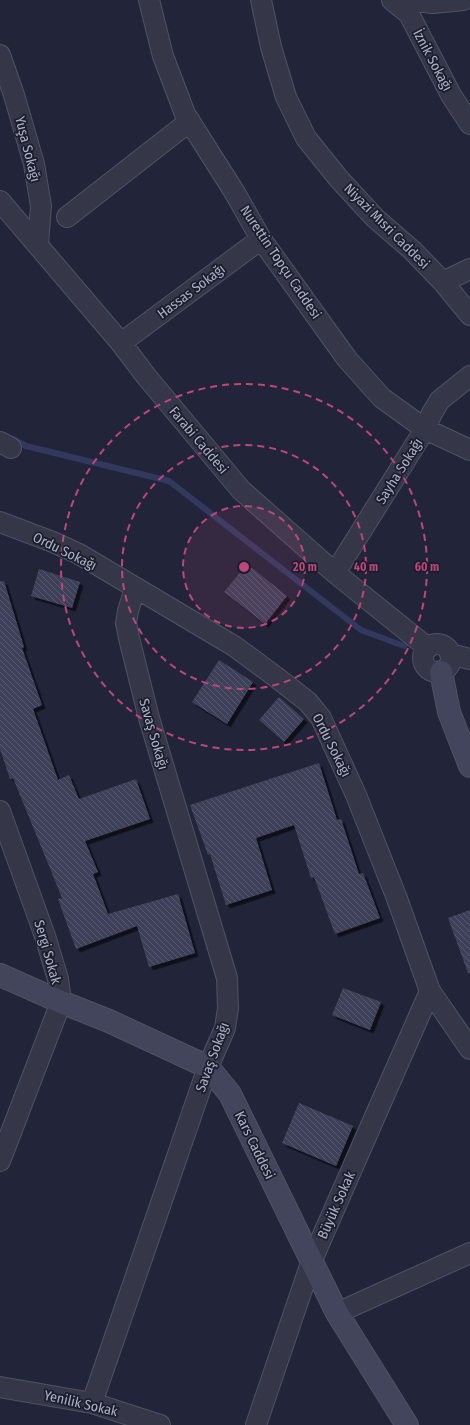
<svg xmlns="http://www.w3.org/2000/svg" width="470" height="1425" font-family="'Fira Sans Condensed',sans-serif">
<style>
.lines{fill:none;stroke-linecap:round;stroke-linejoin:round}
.stream{stroke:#33395e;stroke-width:6}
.building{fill:url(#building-back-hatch);filter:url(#shadow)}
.street-casing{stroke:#505264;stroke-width:22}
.secondary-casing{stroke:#505264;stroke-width:24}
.street{stroke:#353749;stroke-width:20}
.secondary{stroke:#43455c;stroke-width:22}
.ring{fill:none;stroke:#bd467b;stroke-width:2;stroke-dasharray:7 5}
.labels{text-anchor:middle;stroke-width:3.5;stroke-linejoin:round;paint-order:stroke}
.street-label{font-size:14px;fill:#b0b2c5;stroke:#1a1d2e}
.centre{fill:#bd467b;stroke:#1a1d2e;stroke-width:2}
.ring-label{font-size:12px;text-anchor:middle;font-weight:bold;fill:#bd467b;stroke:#1a1d2e;stroke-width:3.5;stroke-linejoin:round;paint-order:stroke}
</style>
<defs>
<pattern id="building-back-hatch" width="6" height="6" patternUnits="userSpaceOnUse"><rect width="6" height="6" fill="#3e4059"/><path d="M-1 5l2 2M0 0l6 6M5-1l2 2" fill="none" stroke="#57596f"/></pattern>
<filter id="shadow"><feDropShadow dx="3.5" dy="3.5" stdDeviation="0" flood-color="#0009"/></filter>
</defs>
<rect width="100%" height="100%" fill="#222539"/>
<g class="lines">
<path class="stream" d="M 13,439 L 26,446 L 169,481 L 361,630 L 404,646"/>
</g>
<path class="building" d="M 247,564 L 287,596 L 265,624 L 224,592 Z
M 39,569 L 80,582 L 72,608 L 31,596 Z
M 0,581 L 4,581 L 24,647 L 22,648 L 42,705 L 33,709 L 58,780 L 69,775 L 79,799 L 136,779 L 150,819 L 85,841 L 98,872 L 93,874 L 108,914 L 178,894 L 195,953 L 149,967 L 137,926 L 76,949 L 58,899 L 62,898 L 13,778 L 10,779 L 0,749 Z
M 219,660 L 253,682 L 227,724 L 192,702 Z
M 279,697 L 304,719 L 284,742 L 259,720 Z
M 319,763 L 337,820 L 341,819 L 359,874 L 363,873 L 380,918 L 335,934 L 314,877 L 311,878 L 294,825 L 256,838 L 272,890 L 226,905 L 210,854 L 208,855 L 190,805 Z
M 470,910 L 470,973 L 468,973 L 448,918 Z
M 343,988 L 381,1002 L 370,1030 L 332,1015 Z
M 299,1103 L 353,1126 L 336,1166 L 282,1143 Z"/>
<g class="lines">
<defs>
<path id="street" d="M 149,0 L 163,56 L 185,114 L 235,193 L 261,239 L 347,359 L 382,398 L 425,429 L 470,450
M 261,0 L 271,47 L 286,97 L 306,138 L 339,179 L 375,218 L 412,250 L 443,282 L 470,315
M 392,0 L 409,14 L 451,95 L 470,124
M 411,0 L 433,3 L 463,0
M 0,55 L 14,95 L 34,164 L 41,206 L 38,245
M 0,201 L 121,343 L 146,376 L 241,490 L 335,573 L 428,648
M 67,217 L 190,121
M 443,282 L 470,269
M 121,343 L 261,239
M 0,442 L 11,448
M 0,522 L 53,542 L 79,554 L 234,646 L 276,677 L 308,702 L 321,718 L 356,795 L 396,896 L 430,991 L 470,1049
M 335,573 L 425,429 L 432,413 L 440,400 L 470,376
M423 658a14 14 0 1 1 28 0a14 14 0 1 1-28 0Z
M 450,654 L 470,659
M 0,811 L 45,936 L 58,979 L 61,1002 L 0,1161
M 337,1313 L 470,1253
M 0,1387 L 92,1403 L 160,1425
M 92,1403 L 208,1067 L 225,1028 L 228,1008 L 227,978 L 149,718 L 129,638 L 126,623 L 128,611 L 135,588
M 256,1425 L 312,1260 L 430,991"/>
<path id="secondary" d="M 441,672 L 449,712 L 470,766
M 0,975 L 61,1002 L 109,1021 L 208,1067 L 230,1094 L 337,1313 L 407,1425"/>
</defs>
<use href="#street" class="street-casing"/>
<use href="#secondary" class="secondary-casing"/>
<use href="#street" class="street"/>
<use href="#secondary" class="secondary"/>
</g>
<circle cx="244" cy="567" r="61" fill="#bd467b" fill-opacity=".12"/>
<g class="ring">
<circle cx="244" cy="567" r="61"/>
<circle cx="244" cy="567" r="122"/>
<circle cx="244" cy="567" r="183"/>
</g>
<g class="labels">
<g class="street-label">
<text transform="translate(433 60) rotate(62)" y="5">İznik Sokağı</text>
<text transform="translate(28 149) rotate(76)" y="5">Yuşa Sokağı</text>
<text transform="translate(387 226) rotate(45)" y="5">Niyazi Mısri Caddesi</text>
<text transform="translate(281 262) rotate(56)" y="5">Nurettin Topçu Caddesi</text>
<text transform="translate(191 291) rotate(-37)" y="5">Hassas Sokağı</text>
<text transform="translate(199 440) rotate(50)" y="5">Farabi Caddesi</text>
<text transform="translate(399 471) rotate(-58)" y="5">Sayha Sokağı</text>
<text transform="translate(65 551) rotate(26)" y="5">Ordu Sokağı</text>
<text transform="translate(154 734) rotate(74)" y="5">Savaş Sokağı</text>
<text transform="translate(332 745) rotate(63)" y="5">Ordu Sokağı</text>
<text transform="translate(48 952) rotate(74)" y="5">Sergi Sokak</text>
<text transform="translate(212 1057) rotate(-70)" y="5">Savaş Sokağı</text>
<text transform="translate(255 1145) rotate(64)" y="5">Kars Caddesi</text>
<text transform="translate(336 1205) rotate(-66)" y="5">Büyük Sokak</text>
<text transform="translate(81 1403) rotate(13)" y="5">Yenilik Sokak</text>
</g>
</g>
<circle cx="244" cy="567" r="6" class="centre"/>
<g class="ring-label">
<text x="305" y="571">20 m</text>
<text x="366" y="571">40 m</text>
<text x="427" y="571">60 m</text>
</g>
</svg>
